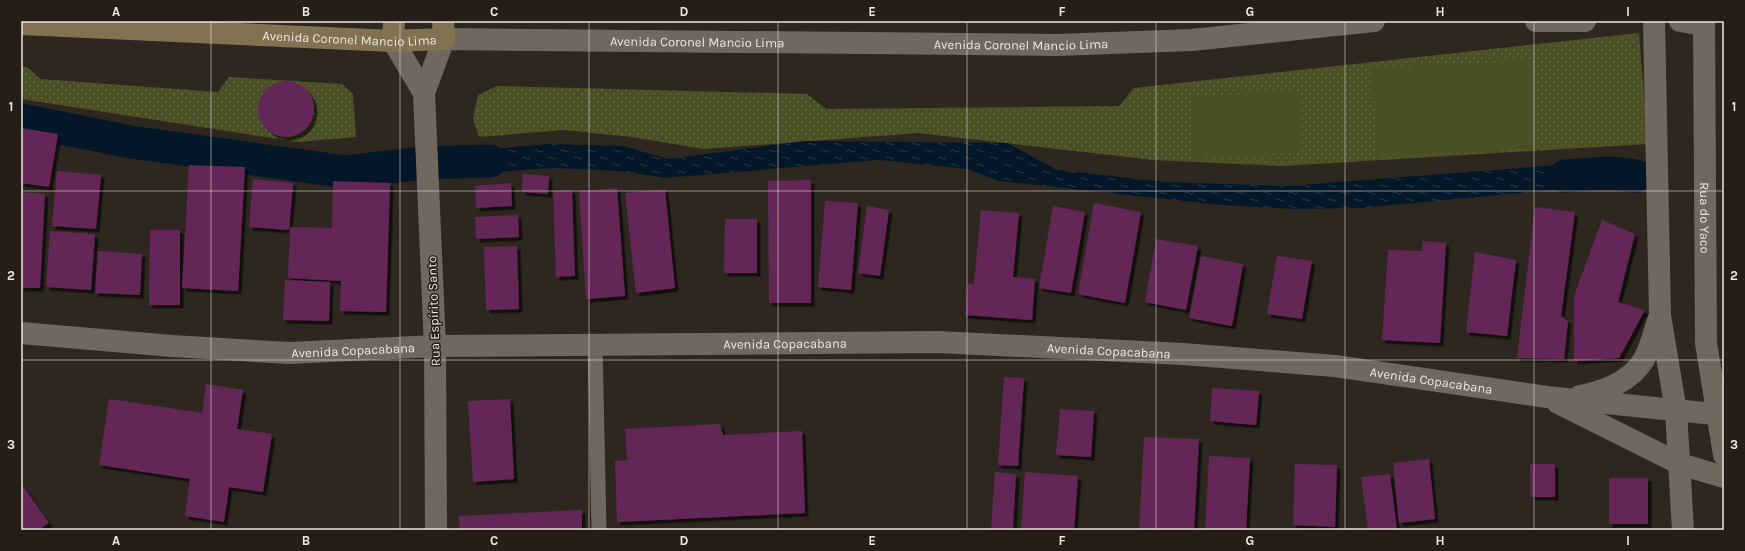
<svg xmlns="http://www.w3.org/2000/svg" width="1745" height="551" font-family="Karla,sans-serif">
<style>
.park{fill:url(#park-dots)}
.pitch{fill:#4a5023}
.water{fill:url(#water-ripples)}
.lines{fill:none;stroke-linecap:round;stroke-linejoin:round}
.canal{stroke:#041728;stroke-width:33}
.building{fill:#632757;filter:url(#shadow)}
.service{stroke:#6f685f;stroke-width:15}
.tertiary{stroke:#6f685f;stroke-width:22}
.secondary{stroke:#827251;stroke-width:22}
.grid{fill:none;stroke:#ebe6e1;stroke-width:1;stroke-opacity:0.55}
.labels{text-anchor:middle;stroke-width:3;stroke-linejoin:round;paint-order:stroke}
.street-label{font-size:13px;fill:#ebe6e1;stroke:#241e16}
.neatline{fill:none;stroke:#ebe6e1;stroke-width:1.5}
.grid-label{font-size:13px;text-anchor:middle;font-weight:bold;fill:#ebe6e1}
</style>
<defs>
<pattern id="park-dots" width="8" height="8" patternUnits="userSpaceOnUse"><rect width="8" height="8" fill="#4a5023"/><path d="M2 2h.1M6 6h.1" fill="none" stroke="#646943" stroke-width="1.8" stroke-linecap="round"/></pattern>
<pattern id="water-ripples" width="26" height="14" patternUnits="userSpaceOnUse"><rect width="26" height="14" fill="#041728"/><path d="M2 4q2-2 4 0t4 0M15 11q2-2 4 0t4 0" fill="none" stroke="#293947"/></pattern>
<filter id="shadow"><feDropShadow dx="3.5" dy="3.5" stdDeviation="0" flood-color="#0009"/></filter>
</defs>
<rect width="100%" height="100%" fill="#2e271f"/>
<path class="park" d="M 1639,33 L 1648,144 L 1283,166 L 1153,160 L 918,133 L 704,149 L 632,137 L 564,130 L 479,137 L 473,119 L 478,95 L 497,86 L 807,94 L 826,109 L 1119,106 L 1134,88 Z
M 21,67 L 27,67 L 40,79 L 218,92 L 229,77 L 342,84 L 353,94 L 356,137 L 298,142 L 21,99 Z"/>
<path class="pitch" d="M 1530,60 L 1535,147 L 1377,157 L 1372,69 Z
M 1299,91 L 1301,153 L 1193,158 L 1191,96 Z"/>
<path class="water" d="M 804,141 L 1007,143 L 1057,170 L 1166,182 L 1287,186 L 1609,161 L 1610,173 L 1608,185 L 1359,208 L 1295,209 L 1221,205 L 999,181 L 967,169 L 879,160 L 664,178 L 621,171 L 555,168 L 447,175 L 445,153 L 547,144 L 624,146 L 668,159 Z"/>
<g class="lines">
<path class="canal" d="M 21,120 L 131,142 L 346,172 L 423,163 L 490,161
M 1565,176 L 1610,173 L 1635,176"/>
</g>
<path class="building" d="M258 109a28 28 0 1 1 56 0a28 28 0 1 1-56 0Z
M 21,128 L 58,134 L 49,187 L 21,183 Z
M 189,165 L 245,167 L 238,291 L 182,288 Z
M 57,171 L 101,175 L 96,229 L 52,226 Z
M 523,174 L 549,176 L 548,194 L 522,192 Z
M 253,179 L 293,183 L 289,230 L 249,227 Z
M 811,180 L 811,303 L 769,303 L 768,181 Z
M 333,181 L 390,183 L 386,312 L 340,311 L 341,281 L 288,278 L 290,227 L 332,228 Z
M 511,183 L 512,206 L 476,208 L 475,186 Z
M 617,188 L 625,296 L 586,299 L 579,191 Z
M 665,189 L 675,288 L 636,293 L 625,193 Z
M 572,190 L 575,276 L 556,277 L 553,191 Z
M 21,192 L 45,194 L 40,288 L 21,288 Z
M 825,201 L 858,203 L 851,290 L 818,287 Z
M 1094,203 L 1141,212 L 1125,303 L 1078,294 Z
M 867,206 L 889,210 L 880,276 L 858,273 Z
M 1053,206 L 1085,212 L 1071,293 L 1039,288 Z
M 1535,207 L 1575,212 L 1561,316 L 1568,321 L 1564,359 L 1517,358 Z
M 981,210 L 1019,213 L 1013,277 L 1035,279 L 1032,320 L 965,315 L 968,284 L 974,284 Z
M 518,215 L 519,237 L 476,239 L 475,217 Z
M 725,219 L 757,219 L 757,273 L 724,273 Z
M 1602,220 L 1635,234 L 1618,302 L 1645,310 L 1619,358 L 1574,361 L 1574,296 Z
M 150,230 L 180,230 L 180,305 L 149,305 Z
M 50,231 L 95,234 L 91,290 L 46,287 Z
M 1156,239 L 1198,246 L 1186,310 L 1145,302 Z
M 1423,241 L 1446,243 L 1440,343 L 1382,340 L 1388,250 L 1422,251 Z
M 517,246 L 519,309 L 486,310 L 484,247 Z
M 98,251 L 142,254 L 140,295 L 95,293 Z
M 1475,252 L 1516,260 L 1507,336 L 1466,332 Z
M 1201,256 L 1243,264 L 1232,326 L 1189,318 Z
M 1277,256 L 1312,261 L 1302,319 L 1267,314 Z
M 285,280 L 330,282 L 329,321 L 283,320 Z
M 1004,377 L 1024,378 L 1018,466 L 998,465 Z
M 206,384 L 243,390 L 237,429 L 272,434 L 263,492 L 229,487 L 224,522 L 185,516 L 190,479 L 99,465 L 109,399 L 202,413 Z
M 1212,388 L 1259,391 L 1256,425 L 1210,421 Z
M 510,399 L 514,479 L 473,482 L 468,401 Z
M 1060,409 L 1094,411 L 1091,457 L 1056,455 Z
M 720,424 L 723,435 L 802,431 L 805,513 L 617,522 L 615,461 L 627,460 L 625,429 Z
M 1144,437 L 1199,439 L 1194,530 L 1139,530 Z
M 1209,456 L 1250,458 L 1246,530 L 1205,530 Z
M 1429,459 L 1435,519 L 1399,523 L 1393,463 Z
M 1295,464 L 1337,465 L 1335,527 L 1293,525 Z
M 1530,464 L 1555,464 L 1555,497 L 1531,497 Z
M 995,472 L 1016,474 L 1013,530 L 991,530 Z
M 1025,472 L 1078,476 L 1074,530 L 1021,530 Z
M 1390,474 L 1397,530 L 1368,530 L 1361,477 Z
M 1609,478 L 1648,478 L 1648,524 L 1609,524 Z
M 21,483 L 49,523 L 38,530 L 21,530 Z
M 582,510 L 582,530 L 460,530 L 458,516 Z"/>
<g class="lines">
<path class="service" d="M 595,344 L 599,530"/>
<g class="tertiary">
<path d="M 1536,21 L 1585,21"/>
<path d="M 1654,21 L 1660,315 L 1676,411 L 1683,530"/>
<path d="M 1680,21 L 1704,25"/>
<path id="s1" d="M 1704,21 L 1706,343 L 1724,455"/>
<path d="M 393,41 L 424,93"/>
<path id="s2" d="M 21,333 L 172,346 L 289,353 L 435,346 L 938,342 L 1183,354 L 1335,366 L 1547,397 L 1724,415"/>
<path d="M 1580,396 C 1607,391 1637,379 1648,351 C 1652,341 1655,329 1659,318"/>
<path d="M 1558,403 L 1680,464 L 1724,477"/>
<path id="s3" d="M 436,530 L 435,346 L 424,93 L 444,39 L 1057,45 L 1192,40 L 1374,21"/>
</g>
<g class="secondary">
<path id="s4" d="M 21,24 L 393,41 L 444,39 L 443,21"/>
<path d="M 393,41 L 394,21"/>
</g>
</g>
<path class="grid" d="M 211,21 L 211,530M 400,21 L 400,530M 589,21 L 589,530M 778,21 L 778,530M 967,21 L 967,530M 1156,21 L 1156,530M 1345,21 L 1345,530M 1534,21 L 1534,530M 21,191 L 1724,191M 21,360 L 1724,360"/>
<g class="labels">
<g class="street-label">
<text dy="5" stroke="none"><textPath href="#s4" startOffset="329">Avenida Coronel Mancio Lima</textPath></text>
<text dy="5" stroke="none"><textPath href="#s3" startOffset="748">Avenida Coronel Mancio Lima</textPath></text>
<text dy="5" stroke="none"><textPath href="#s3" startOffset="1072">Avenida Coronel Mancio Lima</textPath></text>
<text dy="5" stroke="none"><textPath href="#s1" startOffset="197">Rua do Yaco</textPath></text>
<text transform="translate(433 311) rotate(-92)" y="5">Rua Espírito Santo</text>
<text dy="5" stroke="none"><textPath href="#s2" startOffset="765">Avenida Copacabana</textPath></text>
<text dy="5" stroke="none"><textPath href="#s2" startOffset="333">Avenida Copacabana</textPath></text>
<text dy="5" stroke="none"><textPath href="#s2" startOffset="1089">Avenida Copacabana</textPath></text>
<text dy="5" stroke="none"><textPath href="#s2" startOffset="1413">Avenida Copacabana</textPath></text>
</g>
</g>
<rect width="1745" height="551" fill="none" stroke="#241e16" stroke-width="44"/>
<rect x="22" y="22" width="1701" height="507" class="neatline"/>
<g class="grid-label">
<text x="116" y="16">A</text>
<text x="306" y="16">B</text>
<text x="494" y="16">C</text>
<text x="684" y="16">D</text>
<text x="872" y="16">E</text>
<text x="1062" y="16">F</text>
<text x="1250" y="16">G</text>
<text x="1440" y="16">H</text>
<text x="1628" y="16">I</text>
<text x="11" y="111">1</text>
<text x="1734" y="111">1</text>
<text x="11" y="280">2</text>
<text x="1734" y="280">2</text>
<text x="11" y="449">3</text>
<text x="1734" y="449">3</text>
<text x="116" y="545">A</text>
<text x="306" y="545">B</text>
<text x="494" y="545">C</text>
<text x="684" y="545">D</text>
<text x="872" y="545">E</text>
<text x="1062" y="545">F</text>
<text x="1250" y="545">G</text>
<text x="1440" y="545">H</text>
<text x="1628" y="545">I</text>
</g>
</svg>
